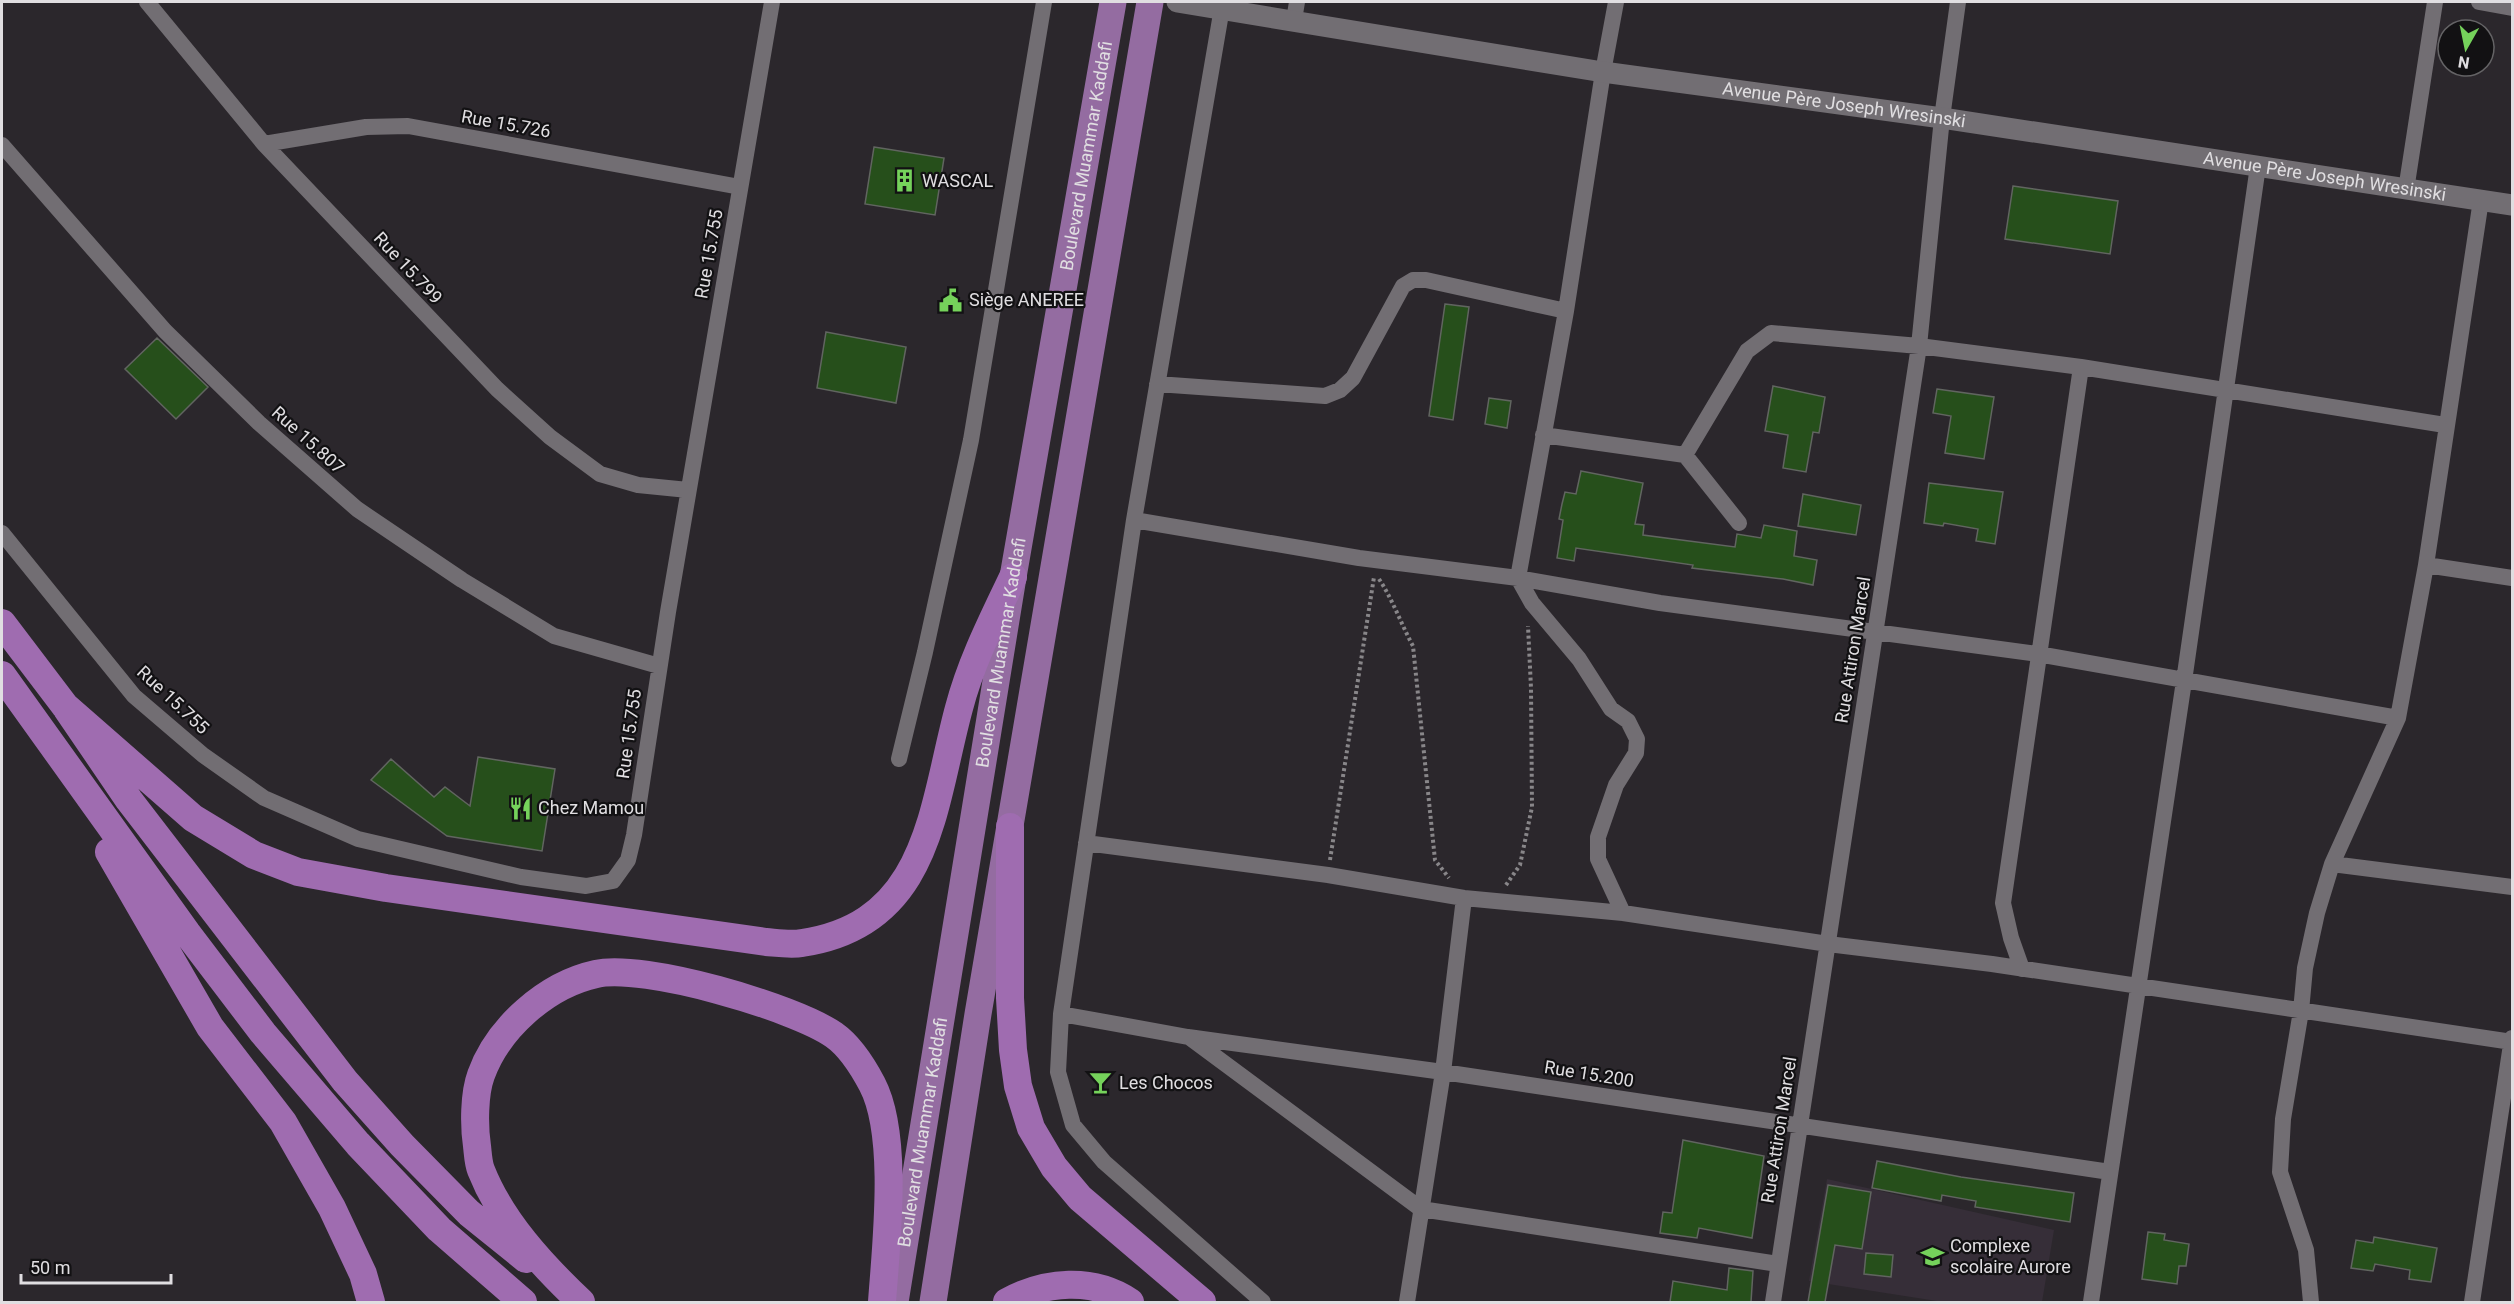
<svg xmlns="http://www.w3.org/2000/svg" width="2514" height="1304" font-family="Roboto,sans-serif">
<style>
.built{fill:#362e38}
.building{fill:#264f1b;stroke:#616560;stroke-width:1.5}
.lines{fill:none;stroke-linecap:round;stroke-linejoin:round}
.path{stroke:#888689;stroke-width:4;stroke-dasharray:3 3;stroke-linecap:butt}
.minor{stroke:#726e73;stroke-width:16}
.tertiary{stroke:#726e73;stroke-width:21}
.primary{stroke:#946ca1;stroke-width:27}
.trunk{stroke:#9f6cb0;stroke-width:28}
.labels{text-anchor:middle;stroke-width:4.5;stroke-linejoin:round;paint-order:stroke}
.street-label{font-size:18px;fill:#e0dee1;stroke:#121113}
.poi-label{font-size:18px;fill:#e0dee1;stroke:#121113;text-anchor:start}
</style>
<rect width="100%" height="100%" fill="#2b272c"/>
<path class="built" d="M 1827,1179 L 2054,1230 L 2042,1302 L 1943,1302 L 1809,1281 Z"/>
<path class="building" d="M 874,147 L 944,158 L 935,215 L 865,204 Z
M 2013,186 L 2118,201 L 2110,254 L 2005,239 Z
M 1445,304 L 1469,307 L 1453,420 L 1429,416 Z
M 826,332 L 906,347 L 896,403 L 817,388 Z
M 157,338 L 208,387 L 176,419 L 125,369 Z
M 1773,386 L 1825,397 L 1819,433 L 1813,432 L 1806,472 L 1783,468 L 1788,435 L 1765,431 Z
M 1937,389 L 1994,397 L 1984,459 L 1945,453 L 1951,416 L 1933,413 Z
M 1489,398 L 1511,401 L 1507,428 L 1485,424 Z
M 1581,471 L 1643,483 L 1635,524 L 1644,525 L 1643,535 L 1735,547 L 1737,534 L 1761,538 L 1764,525 L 1797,531 L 1794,556 L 1817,560 L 1813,585 L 1783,579 L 1692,568 L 1693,565 L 1576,548 L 1574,561 L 1557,558 L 1563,520 L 1559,519 L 1562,504 L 1565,492 L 1576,494 Z
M 1929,483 L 2003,492 L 1995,544 L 1976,541 L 1978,529 L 1944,523 L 1943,526 L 1924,523 Z
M 1803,494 L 1861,505 L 1856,535 L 1798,526 Z
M 478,757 L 555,769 L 542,851 L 447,836 L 371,780 L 391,759 L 434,797 L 445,787 L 470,806 Z
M 1683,1140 L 1764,1156 L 1752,1238 L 1699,1228 L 1697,1238 L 1660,1233 L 1663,1212 L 1672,1213 Z
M 1877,1161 L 1961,1177 L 2074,1193 L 2070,1222 L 1975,1207 L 1976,1201 L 1942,1195 L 1941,1201 L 1872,1188 Z
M 1828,1185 L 1871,1192 L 1862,1249 L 1835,1245 L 1825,1302 L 1808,1302 Z
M 2148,1232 L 2165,1234 L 2164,1240 L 2189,1244 L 2186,1266 L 2179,1266 L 2177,1284 L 2142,1279 Z
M 2374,1237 L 2437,1248 L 2431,1282 L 2409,1279 L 2410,1270 L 2375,1264 L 2373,1271 L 2351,1268 L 2356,1240 L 2373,1243 Z
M 1866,1253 L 1893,1255 L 1891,1277 L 1864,1274 Z
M 1729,1268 L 1753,1271 L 1751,1302 L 1670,1302 L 1673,1281 L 1727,1290 Z"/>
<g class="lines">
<path class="path" d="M 1379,579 C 1393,600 1401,624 1413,646 L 1435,860 L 1449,878
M 1330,860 L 1374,577
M 1506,885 L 1520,865 L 1532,807 L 1531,688 L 1528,626"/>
<path class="minor" d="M 147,2 L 264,144 L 497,389 L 550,437 L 600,474 L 638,485 L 688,490
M 1223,2 L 1134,520 L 1061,1014 L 1058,1072 L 1073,1125 L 1104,1162 L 1263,1302
M 1616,2 L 1603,72 L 1566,311 L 1518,578 L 1532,603 L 1579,659 L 1611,709 L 1628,721 L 1637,739 L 1636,753 L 1616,785 L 1598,837 L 1598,859 L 1623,913
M 2479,2 L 2512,8
M 1294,20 L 1297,2
M 264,144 L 366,127 L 408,126 L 740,187
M 2,145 L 165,331 L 259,423 L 357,509 L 462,580 L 554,636 L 659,666
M 2406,190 L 2435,2
M 1157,384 L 1325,396 L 1340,390 L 1353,378 L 1403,286 L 1413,280 L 1426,280 L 1566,311
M 1543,435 L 1685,455
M 1134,520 L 1359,558 L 1518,578 L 1660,603 L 2038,654 L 2398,718
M 1739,523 L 1685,455 L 1747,351 L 1771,333 L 1919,346 L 2081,367 L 2445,425
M 2,533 L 134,696 L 203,755 L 264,798 L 358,839 L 521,877 L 586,886 L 613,881 L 628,860 L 634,835 L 668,612 L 772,2
M 2426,565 L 2512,578
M 899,759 L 925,652 L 971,440 L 1044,2
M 1086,843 L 1328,875 L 1464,898 L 1623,913 L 1828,944 L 1992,964 L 2512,1042
M 2332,864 L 2512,887
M 2022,969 L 2011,938 L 2003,903 L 2081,367
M 1061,1014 L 1188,1037 L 1443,1072 L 2110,1172
M 1189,1037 L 1421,1209 L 1778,1264
M 1407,1302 L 1443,1072 L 1464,898
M 1773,1302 L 1919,346 L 1942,118 L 1958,2
M 2091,1302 L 2184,681 L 2258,166
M 2311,1302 L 2306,1250 L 2280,1172 L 2283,1119 L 2301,1011 L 2305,968 L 2317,913 L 2332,864 L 2398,718 L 2426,565 L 2481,200
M 2472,1302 L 2512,1038"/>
<path class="tertiary" id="s1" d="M 1177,2 L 1603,72 L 1942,118 L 2512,205"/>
<g class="primary">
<path id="s2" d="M 895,1302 L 1013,577 L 1113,2"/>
<path d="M 933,1302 L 978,1014 L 1150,2"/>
</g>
<path class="trunk" d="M 2,623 L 65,706 L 129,800 L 345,1081 L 402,1145 L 469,1213 L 526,1259
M 2,675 L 187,933 L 263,1033 L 358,1144 L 439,1229 L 523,1302
M 65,706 L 193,818 L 254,855 L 298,872 L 386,888 L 766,942 C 778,943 791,945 802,943 C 930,924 932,807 959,708 C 971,662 993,619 1013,577
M 1010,827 L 1010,998 L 1013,1050 L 1018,1086 L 1031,1128 L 1054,1167 L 1080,1198 L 1202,1302
M 109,852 L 210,1027 L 283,1122 L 332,1208 L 363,1274 L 371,1302
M 581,1302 C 542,1265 501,1221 481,1170 C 478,1162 478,1154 477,1146 C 474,1126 474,1094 481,1075 C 498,1028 546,985 596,974 C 643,963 794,1007 834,1035 C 851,1047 863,1067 872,1084 C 899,1135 886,1245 882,1302
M 1007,1302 C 1045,1281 1093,1277 1130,1302"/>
</g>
<defs>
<symbol id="building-bare" viewBox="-9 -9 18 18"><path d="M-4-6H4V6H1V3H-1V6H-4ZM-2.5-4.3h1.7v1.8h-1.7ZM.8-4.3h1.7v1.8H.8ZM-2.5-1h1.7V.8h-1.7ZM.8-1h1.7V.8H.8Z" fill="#75d25b" stroke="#121113" stroke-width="2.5" paint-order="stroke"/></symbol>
<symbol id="civic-bare" viewBox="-9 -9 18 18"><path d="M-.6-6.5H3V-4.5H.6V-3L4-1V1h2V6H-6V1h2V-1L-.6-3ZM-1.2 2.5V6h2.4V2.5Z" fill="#75d25b" stroke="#121113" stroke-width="2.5" paint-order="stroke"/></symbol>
<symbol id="restaurant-bare" viewBox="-9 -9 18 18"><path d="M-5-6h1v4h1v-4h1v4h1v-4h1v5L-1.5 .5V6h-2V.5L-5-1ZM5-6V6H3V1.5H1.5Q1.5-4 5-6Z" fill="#75d25b" stroke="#121113" stroke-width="2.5" paint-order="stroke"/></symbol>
<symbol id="bar-bare" viewBox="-9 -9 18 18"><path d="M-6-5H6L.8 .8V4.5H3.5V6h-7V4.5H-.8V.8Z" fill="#75d25b" stroke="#121113" stroke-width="2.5" paint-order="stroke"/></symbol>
<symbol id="school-bare" viewBox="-9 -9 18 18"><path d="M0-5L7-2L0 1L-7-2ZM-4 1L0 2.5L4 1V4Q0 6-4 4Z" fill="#75d25b" stroke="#121113" stroke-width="2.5" paint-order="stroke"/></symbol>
</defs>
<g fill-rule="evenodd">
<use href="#building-bare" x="888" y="164" width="33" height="33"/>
<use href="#civic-bare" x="934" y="284" width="33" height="33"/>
<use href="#restaurant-bare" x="504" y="792" width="33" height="33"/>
<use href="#bar-bare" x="1084" y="1066" width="33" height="33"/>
<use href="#school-bare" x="1916" y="1240" width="33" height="33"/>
</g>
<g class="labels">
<g class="street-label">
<text dy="6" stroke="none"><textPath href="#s1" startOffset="675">Avenue Père Joseph Wresinski</textPath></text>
<text transform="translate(506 124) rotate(10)" y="6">Rue 15.726</text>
<text dy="6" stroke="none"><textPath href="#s2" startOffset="1162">Boulevard Muammar Kaddafi</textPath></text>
<text dy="6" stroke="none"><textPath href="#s1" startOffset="1161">Avenue Père Joseph Wresinski</textPath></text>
<text transform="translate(709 254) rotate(-80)" y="6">Rue 15.755</text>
<text transform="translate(408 268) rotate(47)" y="6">Rue 15.799</text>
<text transform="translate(308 440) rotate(42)" y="6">Rue 15.807</text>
<text transform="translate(1853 650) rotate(-81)" y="6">Rue Attiron Marcel</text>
<text dy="6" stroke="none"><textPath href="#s2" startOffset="658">Boulevard Muammar Kaddafi</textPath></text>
<text transform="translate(173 700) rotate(43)" y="6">Rue 15.755</text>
<text transform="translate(629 734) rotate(-82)" y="6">Rue 15.755</text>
<text transform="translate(1589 1074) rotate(9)" y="6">Rue 15.200</text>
<text transform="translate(1779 1130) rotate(-81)" y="6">Rue Attiron Marcel</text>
<text dy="6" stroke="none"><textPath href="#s2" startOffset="172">Boulevard Muammar Kaddafi</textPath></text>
</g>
<g class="poi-label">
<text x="922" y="187">WASCAL</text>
<text x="969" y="306">Siège ANEREE</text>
<text x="538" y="814">Chez Mamou</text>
<text x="1119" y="1089">Les Chocos</text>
<text x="1950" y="1252">Complexe<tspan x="1950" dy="21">scolaire Aurore</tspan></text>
</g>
</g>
<rect width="2514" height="1304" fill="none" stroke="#e0dee1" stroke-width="6"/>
<g transform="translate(2466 48) rotate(189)"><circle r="28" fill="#121113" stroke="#646365" stroke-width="1.5"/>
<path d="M0-4.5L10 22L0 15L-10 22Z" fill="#75d25b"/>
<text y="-9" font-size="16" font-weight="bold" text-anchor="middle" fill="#e0dee1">N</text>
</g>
<path d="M21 1274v9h150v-9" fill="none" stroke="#e0dee1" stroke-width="3"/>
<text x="30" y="1274" font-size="18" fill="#e0dee1" stroke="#121113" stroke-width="4.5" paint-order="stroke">50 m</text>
</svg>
